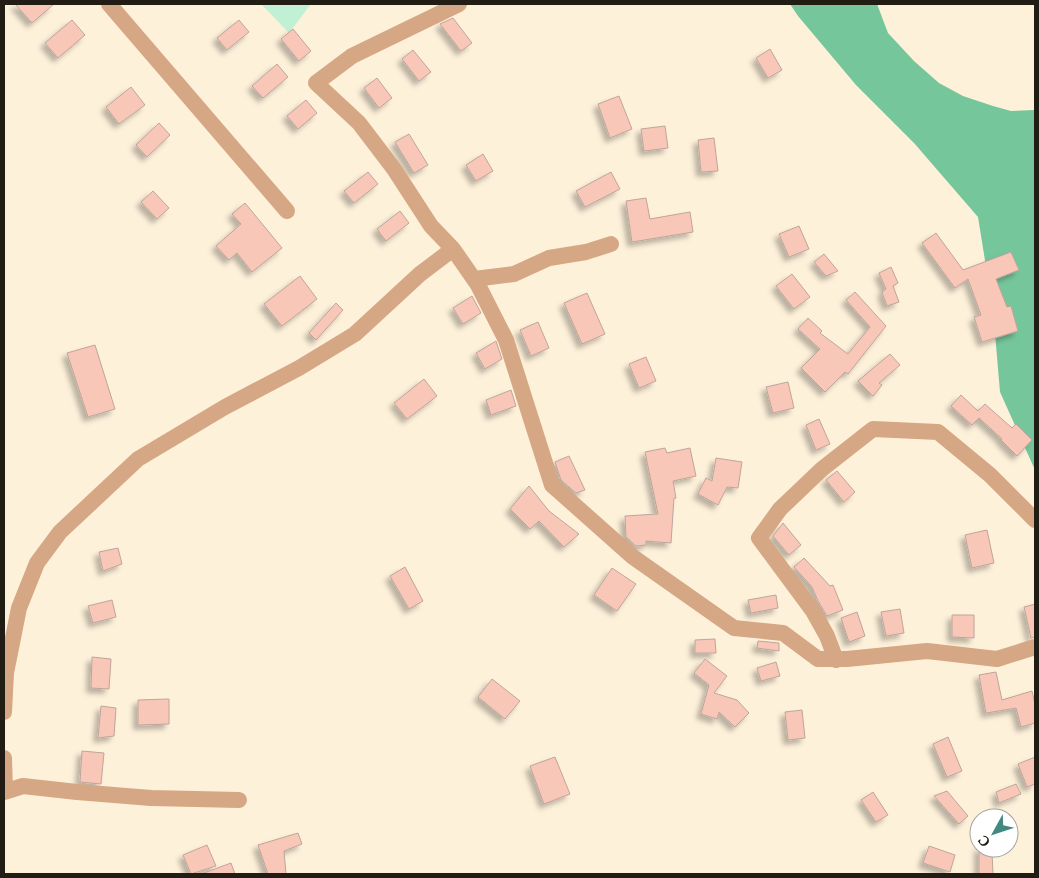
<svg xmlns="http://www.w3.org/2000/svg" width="1039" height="878" font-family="Lora,serif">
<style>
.green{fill:#c0f1d5}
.forest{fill:#75c69b}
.building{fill:#f9c7b8;stroke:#bea49c;filter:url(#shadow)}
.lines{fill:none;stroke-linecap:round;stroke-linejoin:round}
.minor{stroke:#d6a784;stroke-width:16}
</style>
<defs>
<filter id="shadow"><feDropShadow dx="-4.5" dy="4.5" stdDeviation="2.5" flood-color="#0004"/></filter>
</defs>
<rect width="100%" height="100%" fill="#fef1da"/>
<path class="green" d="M 261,4 L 311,4 L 289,33 Z"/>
<path class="forest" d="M 790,4 L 877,4 L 888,33 L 914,61 L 939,83 L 963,96 L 993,106 L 1011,111 L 1035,110 L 1035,470 L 1000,392 L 993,310 L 978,217 L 914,143 L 856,85 L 798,16 Z"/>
<path class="building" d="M 15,4 L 54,4 L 32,23 Z
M 453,18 L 472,43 L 461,51 L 440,24 Z
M 72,20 L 85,35 L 58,58 L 45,43 Z
M 239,20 L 249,32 L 227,50 L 217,38 Z
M 293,29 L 311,51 L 299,61 L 281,39 Z
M 770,49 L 782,70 L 768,78 L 756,58 Z
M 413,50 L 431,72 L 419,81 L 402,59 Z
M 277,64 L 288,77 L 263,98 L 252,86 Z
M 377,78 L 392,98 L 379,108 L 364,88 Z
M 131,87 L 145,105 L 119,124 L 106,107 Z
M 619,96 L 632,129 L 610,138 L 598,104 Z
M 306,100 L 317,113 L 298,129 L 287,116 Z
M 159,123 L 170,135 L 147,157 L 136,145 Z
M 665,126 L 668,148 L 644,151 L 641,129 Z
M 409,134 L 428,165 L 414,173 L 395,142 Z
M 714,138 L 718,171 L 701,172 L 698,140 Z
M 483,154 L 493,171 L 476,181 L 466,165 Z
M 368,172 L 378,184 L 354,203 L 344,191 Z
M 611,172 L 620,189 L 585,207 L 576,191 Z
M 153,191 L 169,208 L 157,219 L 141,202 Z
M 646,198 L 650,219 L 690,212 L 693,232 L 632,242 L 626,201 Z
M 245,203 L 282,248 L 252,272 L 237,253 L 229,260 L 216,246 L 241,224 L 232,214 Z
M 400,211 L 409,223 L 386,241 L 377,229 Z
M 799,226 L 809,249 L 789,257 L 779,234 Z
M 936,233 L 963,270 L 1011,252 L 1019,270 L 996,279 L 1007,307 L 1011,306 L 1018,331 L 982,342 L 974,317 L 981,315 L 968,279 L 955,288 L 922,243 Z
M 824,254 L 838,271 L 826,276 L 814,262 Z
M 891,267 L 898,283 L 893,286 L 899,302 L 887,306 L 882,292 L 886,289 L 879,273 Z
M 792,274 L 810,297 L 794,309 L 776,286 Z
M 300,276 L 317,299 L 282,326 L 264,304 Z
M 855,292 L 886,326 L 848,374 L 845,372 L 825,392 L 801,368 L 820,349 L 798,329 L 808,318 L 822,331 L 820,333 L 848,354 L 870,327 L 846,300 Z
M 587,293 L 605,334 L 582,344 L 564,303 Z
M 472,296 L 481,313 L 463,324 L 453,308 Z
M 336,303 L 343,310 L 316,340 L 309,333 Z
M 538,322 L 549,348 L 531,356 L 520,330 Z
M 496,341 L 502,359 L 485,369 L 476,353 Z
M 95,345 L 115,409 L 88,417 L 67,353 Z
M 890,354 L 900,365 L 879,383 L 882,385 L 873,396 L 858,381 Z
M 646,357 L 656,381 L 639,388 L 629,364 Z
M 424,379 L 437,396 L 407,419 L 394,403 Z
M 788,382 L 794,408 L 773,413 L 766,387 Z
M 511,390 L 516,406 L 491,415 L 486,400 Z
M 961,395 L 978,411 L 985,404 L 1012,428 L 1016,424 L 1032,440 L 1017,456 L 1001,440 L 1002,439 L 979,418 L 972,425 L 951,406 Z
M 819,419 L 830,444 L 816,450 L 806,425 Z
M 665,448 L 667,453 L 690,448 L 696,476 L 673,481 L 676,498 L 674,498 L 671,543 L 646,541 L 646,545 L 636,546 L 626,537 L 625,516 L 658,514 L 645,452 Z
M 569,456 L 585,490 L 576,493 L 561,480 L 555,462 Z
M 716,458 L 742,462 L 738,488 L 727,487 L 718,505 L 698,494 L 706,478 L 712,481 Z
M 837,471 L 855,492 L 844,502 L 826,480 Z
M 529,486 L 549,511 L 579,534 L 564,547 L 539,521 L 530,529 L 510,509 Z
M 783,523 L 801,545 L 789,555 L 773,536 Z
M 987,530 L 994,563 L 972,568 L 965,535 Z
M 118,548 L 122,564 L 103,571 L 99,552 Z
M 804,558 L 830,586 L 833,585 L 843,610 L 827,616 L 818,601 L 812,587 L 794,567 Z
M 405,567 L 423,601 L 409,609 L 390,576 Z
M 612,568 L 636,584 L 617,611 L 594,595 Z
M 776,595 L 778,608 L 751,613 L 748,600 Z
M 112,600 L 116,617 L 93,623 L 88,606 Z
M 1035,604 L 1035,637 L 1031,638 L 1024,607 Z
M 900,609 L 904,633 L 886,636 L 881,612 Z
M 857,612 L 865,636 L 849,642 L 841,618 Z
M 952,615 L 974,615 L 974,638 L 952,637 Z
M 715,639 L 716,653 L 695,653 L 695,640 Z
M 758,641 L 779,643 L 779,651 L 757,648 Z
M 92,657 L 111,659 L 109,689 L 91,688 Z
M 705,659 L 727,676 L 714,693 L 737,700 L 749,713 L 735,727 L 719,712 L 717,719 L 701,714 L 709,685 L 694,673 Z
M 776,662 L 780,676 L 761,681 L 757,668 Z
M 996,672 L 1002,700 L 1032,691 L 1035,704 L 1035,723 L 1021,727 L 1016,708 L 986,713 L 979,675 Z
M 492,679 L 520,701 L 505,719 L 478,697 Z
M 169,699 L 169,724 L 138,725 L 138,700 Z
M 101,706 L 116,708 L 114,736 L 98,738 Z
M 802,710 L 805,738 L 788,740 L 785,712 Z
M 948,737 L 962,771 L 947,777 L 933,744 Z
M 82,751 L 104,753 L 101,784 L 80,782 Z
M 555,757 L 570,794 L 544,804 L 530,766 Z
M 1035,757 L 1035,784 L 1027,787 L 1018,764 Z
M 1016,784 L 1021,794 L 999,803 L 996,792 Z
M 947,791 L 968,816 L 959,824 L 934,796 Z
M 873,792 L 888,815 L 876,822 L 861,800 Z
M 298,833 L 302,844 L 284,851 L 286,874 L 268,874 L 258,845 Z
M 207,845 L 216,866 L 191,874 L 183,855 Z
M 979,845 L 979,848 L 984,848 L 992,852 L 993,874 L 979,874 Z
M 929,846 L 955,855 L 950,872 L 923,863 Z
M 231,863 L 235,874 L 204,874 L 204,873 Z"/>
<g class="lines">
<path class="minor" d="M 109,4 L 287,211
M 453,249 L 431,226 L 394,169 L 359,123 L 316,83 L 352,56 L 459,4
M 474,279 L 514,274 L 549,258 L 586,252 L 611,244
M 836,660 L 827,636 L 813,611 L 759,538 L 780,509 L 822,469 L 873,429 L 938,432 L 990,475 L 1035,520
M 4,712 L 6,673 L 19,608 L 37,563 L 60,532 L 138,459 L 225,407 L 299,368 L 355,334 L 420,274 L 453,249 L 478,285 L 506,340 L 552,485 L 633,557 L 734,628 L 783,633 L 818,659 L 847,659 L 927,651 L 997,659 L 1035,647
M 4,758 L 5,791
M 4,792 L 23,786 L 77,792 L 151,798 L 239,800"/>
</g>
<rect width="1039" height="878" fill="none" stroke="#211d14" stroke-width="10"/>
<g transform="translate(994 833) rotate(230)"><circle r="24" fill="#ffffff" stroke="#a6a5a1"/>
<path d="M0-4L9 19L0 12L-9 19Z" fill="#428981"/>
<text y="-8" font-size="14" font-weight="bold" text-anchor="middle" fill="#211d14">С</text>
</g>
</svg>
